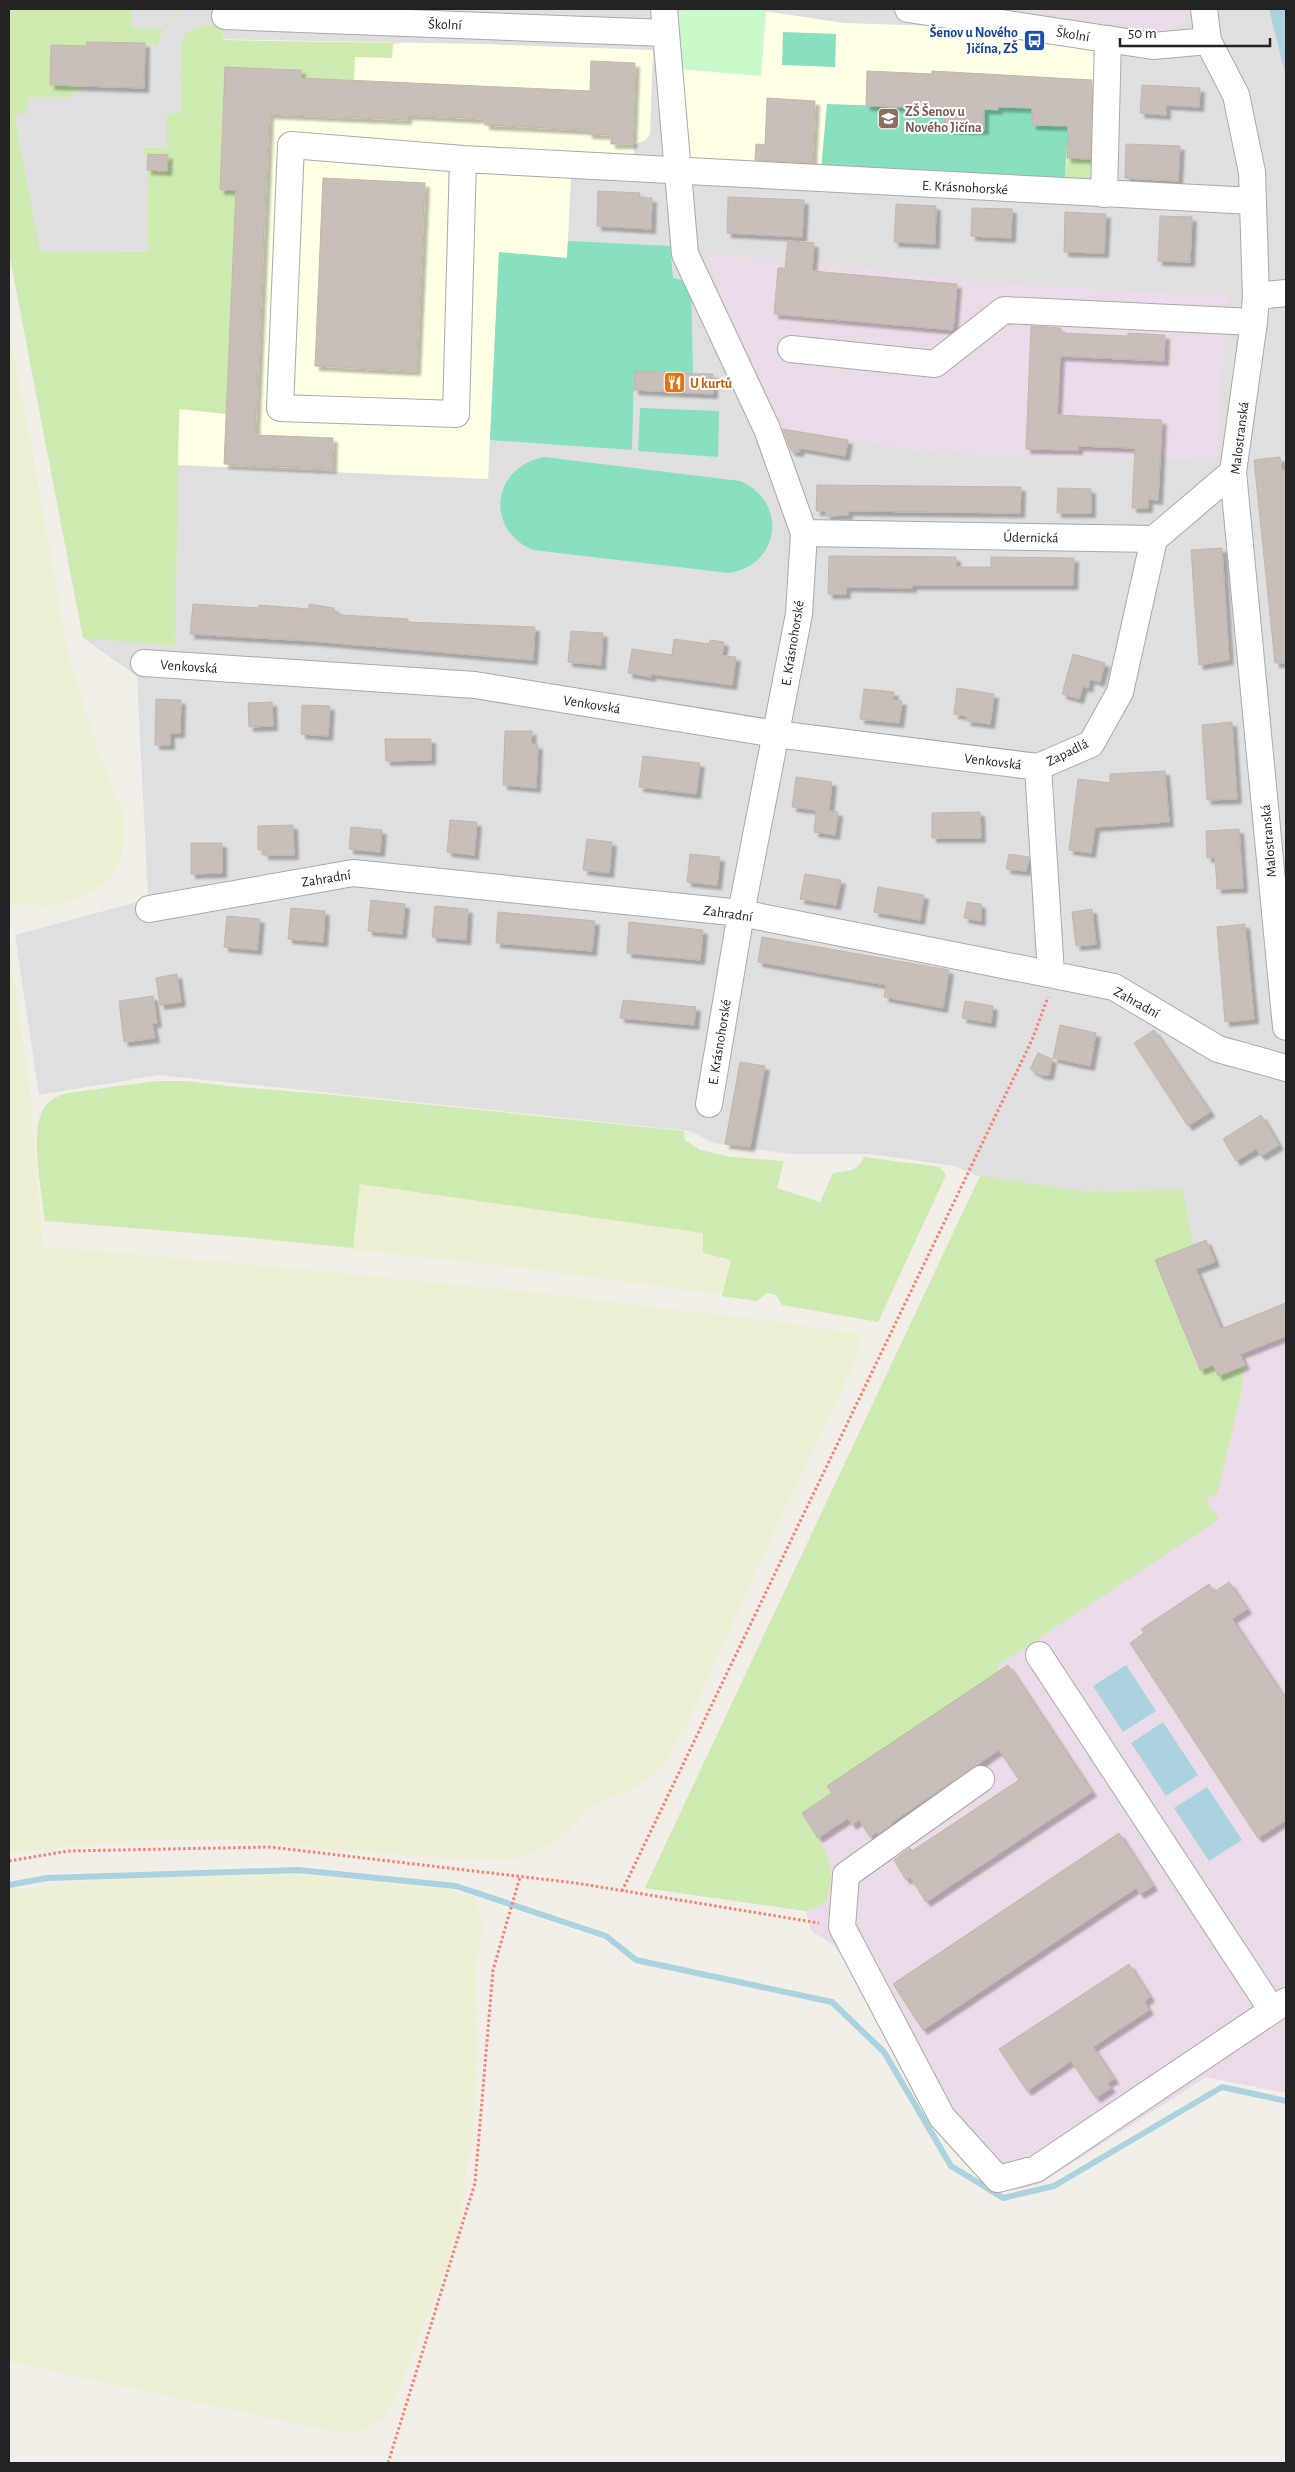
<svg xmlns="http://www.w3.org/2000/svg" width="1295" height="2472" font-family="'Alegreya Sans',sans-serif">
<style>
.residential{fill:#e0dfdf}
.industrial{fill:#ebdbe8}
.education{fill:#ffffe5}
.farmland{fill:#eef0d5}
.grass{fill:#cdebb0}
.park{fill:#c8facc}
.pitch{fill:#88e0be}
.water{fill:#aad3df}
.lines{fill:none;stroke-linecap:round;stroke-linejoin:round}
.stream{stroke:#aad3df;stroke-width:6}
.building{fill:#c7bfb8;stroke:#c4b6ab;filter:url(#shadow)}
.minor-casing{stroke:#a9a9a9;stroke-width:28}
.path{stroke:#fa8072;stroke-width:3;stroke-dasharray:2.5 2.5;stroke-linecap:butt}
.minor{stroke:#fff;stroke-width:26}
.labels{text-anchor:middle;stroke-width:4;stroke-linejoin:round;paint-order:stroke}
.street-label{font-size:14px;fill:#222;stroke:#fff}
.transit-label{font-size:14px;font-weight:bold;fill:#164399;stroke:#fff;text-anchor:end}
.education-label{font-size:14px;font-weight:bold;fill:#785e54;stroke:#fff;text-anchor:start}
.food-label{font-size:14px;font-weight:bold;fill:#c56008;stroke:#fff;text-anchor:start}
</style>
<defs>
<filter id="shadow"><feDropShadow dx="4.5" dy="4.5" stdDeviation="1" flood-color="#0004"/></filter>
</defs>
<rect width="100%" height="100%" fill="#f2efe9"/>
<path class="residential" d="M 9,9 L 1286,9 L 1286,1336 L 1241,1354 L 1245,1365 L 1218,1376 L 1200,1370 L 1155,1260 L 1183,1190 L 1083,1191 L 977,1176 L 955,1166 L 870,1154 L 791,1154 L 713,1143 L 690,1131 L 159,1075 L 39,1095 L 15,935 L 148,899 L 137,676 L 83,638 L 9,252 Z"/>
<path class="industrial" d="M 1010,9 L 1190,9 L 1190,12 L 1185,22 L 1168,31 Z
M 704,253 L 815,262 L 962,280 L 1134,292 L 1229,294 L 1222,371 L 1218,461 L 1033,457 L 936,453 L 777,428 Z
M 980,1176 L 1083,1191 L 1183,1190 L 1193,1245 L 1155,1260 L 1199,1370 L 1218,1376 L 1244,1366 L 1240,1354 L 1286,1336 L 1286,2093 L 1206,2077 L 1040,2184 L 1017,2190 L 993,2185 L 973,2172 L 949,2143 L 848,1963 L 832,1944 L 811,1931 L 806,1911 L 645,1888 Z"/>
<path class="education" d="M 688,9 L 751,9 L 844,23 L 933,26 L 999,38 L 1096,47 L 1091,182 L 821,169 L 822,164 L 690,158 L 674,16 Z
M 196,39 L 481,44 L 653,50 L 650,134 L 646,140 L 634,145 L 633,181 L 571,178 L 567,258 L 499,253 L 488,479 L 177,465 Z"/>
<path class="farmland" d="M 9,332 L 32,447 L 64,632 L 74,675 L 98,750 L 121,809 L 125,832 L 121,858 L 111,878 L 84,896 L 52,906 L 9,904 Z
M 9,945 L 29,1082 L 43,1246 L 321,1271 L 539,1293 L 796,1324 L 862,1335 L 854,1362 L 839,1398 L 779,1521 L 690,1718 L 669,1756 L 654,1774 L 637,1786 L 592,1807 L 557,1841 L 524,1857 L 510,1859 L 440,1858 L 217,1839 L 172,1839 L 72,1846 L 9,1853 Z
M 360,1184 L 704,1233 L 703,1253 L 731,1260 L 723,1295 L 532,1269 L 347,1249 L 353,1248 Z
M 290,1873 L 441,1888 L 475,1896 L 483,1925 L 476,1965 L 477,2053 L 472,2145 L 467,2161 L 461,2222 L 449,2261 L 397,2395 L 385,2418 L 367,2429 L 355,2432 L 336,2432 L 9,2362 L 9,1890 L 166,1874 Z"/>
<path class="grass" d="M 9,9 L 132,9 L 131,28 L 162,29 L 177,9 L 182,9 C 170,16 161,32 157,46 L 145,43 L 87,42 L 86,46 L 51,45 L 50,85 L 81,86 L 81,90 L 69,97 L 27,97 L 28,114 L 14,114 L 40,251 L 148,252 L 147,170 L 167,171 L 168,155 L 143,154 L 144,148 L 167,148 L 167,114 L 181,114 L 182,41 C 188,24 209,26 224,24 L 223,40 L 405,43 L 393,44 L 392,58 L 355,57 L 354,80 L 301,78 L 301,70 L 297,69 L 226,67 L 221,190 L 236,190 L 226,414 L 179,409 L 175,646 L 83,638 L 9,252 Z
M 1067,158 L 1092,159 L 1091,182 L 1065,181 Z
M 157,1081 L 186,1081 L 236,1087 L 315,1093 L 684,1131 L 685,1140 L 700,1150 L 731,1157 L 784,1161 L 777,1188 L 820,1202 L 833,1173 C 849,1171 857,1172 864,1157 L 940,1167 L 946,1175 L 878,1322 L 782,1305 L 776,1295 L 767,1293 L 757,1301 L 722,1296 L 731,1260 L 703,1253 L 703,1233 L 360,1184 L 353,1248 L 230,1236 L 45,1221 C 42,1195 31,1138 41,1114 C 46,1101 55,1097 67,1093 Z
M 980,1176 L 1083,1191 L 1183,1190 L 1193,1245 L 1155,1260 L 1199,1370 L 1213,1365 L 1218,1376 L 1245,1365 L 1241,1394 L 1218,1491 L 1206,1501 L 1219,1519 L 997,1666 L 1000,1671 L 827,1786 L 832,1793 L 802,1813 C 824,1848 839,1860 826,1903 L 806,1911 L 645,1888 Z"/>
<path class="park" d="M 688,9 L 751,9 L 766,11 L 761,76 L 680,69 L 674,16 Z"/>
<path class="pitch" d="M 783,32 L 836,34 L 835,67 L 782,65 Z
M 827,104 L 945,108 L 945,129 L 983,130 L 984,109 L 998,110 L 998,107 L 1032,108 L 1032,125 L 1068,126 L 1065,181 L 821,169 Z
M 568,241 L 670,246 L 673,278 L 691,282 L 693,373 L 653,371 L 634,374 L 632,450 L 490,440 L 499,252 L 567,258 Z
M 640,408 L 719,411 L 718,457 L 638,451 Z
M 544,457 L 740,481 C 788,501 781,565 729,573 L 533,550 C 484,529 492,467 544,457 Z"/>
<path class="water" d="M 1269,9 L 1286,9 L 1286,77 Z
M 1126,1665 L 1156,1711 L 1123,1732 L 1093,1686 Z
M 1163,1722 L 1198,1775 L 1166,1796 L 1131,1743 Z
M 1207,1787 L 1242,1840 L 1209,1861 L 1174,1808 Z"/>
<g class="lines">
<path class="stream" d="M 9,1885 L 47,1878 L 298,1870 L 456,1886 L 606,1936 L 636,1960 L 832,2002 L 884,2052 L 951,2166 L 1003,2198 L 1054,2186 L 1222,2087 L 1286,2101"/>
</g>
<path class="building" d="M 87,42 L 145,43 L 144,88 L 50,85 L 51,45 L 86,46 Z
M 591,61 L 635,63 L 632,144 L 611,144 L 611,135 L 588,134 L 588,130 L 485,125 L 485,119 L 407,115 L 407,120 L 269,114 L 255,435 L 333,438 L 332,469 L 224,464 L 236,190 L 220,190 L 225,67 L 301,70 L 301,78 L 590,91 Z
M 867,71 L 932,74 L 932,71 L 1092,80 L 1090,159 L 1067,158 L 1068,126 L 1032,125 L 1032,108 L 998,107 L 998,110 L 984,109 L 984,130 L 944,129 L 945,108 L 866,106 Z
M 1142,85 L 1200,88 L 1199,107 L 1166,105 L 1166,115 L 1140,113 Z
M 767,98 L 815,101 L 812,163 L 755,160 L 756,144 L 765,145 Z
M 1126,144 L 1180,146 L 1178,181 L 1125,178 Z
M 148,154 L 168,155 L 167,171 L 147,170 Z
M 323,178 L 425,183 L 416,371 L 315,366 Z
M 598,191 L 640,193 L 639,198 L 652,198 L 651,229 L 597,226 Z
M 728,197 L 804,200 L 802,237 L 727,233 Z
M 896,204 L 936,206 L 935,244 L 894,242 Z
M 972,208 L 1012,209 L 1011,238 L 971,236 Z
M 1065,212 L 1106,214 L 1104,253 L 1064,252 Z
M 1160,216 L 1192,217 L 1190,262 L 1158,261 Z
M 788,241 L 814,243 L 812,271 L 957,284 L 953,330 L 774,314 L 778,268 L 785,268 Z
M 1031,326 L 1061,328 L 1061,333 L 1128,336 L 1128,333 L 1165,335 L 1164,361 L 1060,356 L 1057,415 L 1162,420 L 1158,500 L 1148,499 L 1148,508 L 1132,508 L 1135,448 L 1078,446 L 1078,450 L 1026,449 Z
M 635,371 L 713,374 L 713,394 L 634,390 Z
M 783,429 L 848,440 L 845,456 L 800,448 L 799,452 L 791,451 Z
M 1280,457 L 1282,471 L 1286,471 L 1286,663 L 1275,663 L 1254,460 Z
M 817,485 L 1021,487 L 1020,513 L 848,511 L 848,515 L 826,516 L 826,511 L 816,511 Z
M 1058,488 L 1091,489 L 1091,513 L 1057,513 Z
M 1222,548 L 1229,660 L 1199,665 L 1191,550 Z
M 829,556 L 956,557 L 956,567 L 991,567 L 991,557 L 1074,558 L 1073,585 L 912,585 L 912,588 L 846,587 L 846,594 L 828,594 Z
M 193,604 L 258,608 L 259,605 L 309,609 L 309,604 L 334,608 L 334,612 L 343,615 L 408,619 L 408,622 L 535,627 L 533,660 L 311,641 L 190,634 Z
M 571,631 L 603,633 L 601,665 L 568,662 Z
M 674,639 L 709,644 L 710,640 L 724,642 L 722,656 L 736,657 L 732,685 L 651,674 L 651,677 L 628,673 L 632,649 L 672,655 Z
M 1073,654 L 1105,663 L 1100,682 L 1090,679 L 1088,688 L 1083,686 L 1079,699 L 1062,694 Z
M 957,688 L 994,694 L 990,724 L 967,721 L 967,716 L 954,714 Z
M 864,689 L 894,692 L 893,700 L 902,701 L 899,723 L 860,719 Z
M 156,699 L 181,700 L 180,733 L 170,733 L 170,745 L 155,745 Z
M 272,702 L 273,726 L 249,727 L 248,703 Z
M 302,705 L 330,706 L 328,736 L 301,734 Z
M 1232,722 L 1237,799 L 1207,800 L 1202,725 Z
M 505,731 L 532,731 L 531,744 L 538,745 L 536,788 L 503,785 Z
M 385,739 L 431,739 L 431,760 L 386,761 Z
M 643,756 L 700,763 L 696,794 L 639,787 Z
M 1165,771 L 1169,822 L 1095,827 L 1091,853 L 1069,850 L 1078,779 L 1110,783 L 1110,774 Z
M 796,777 L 832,782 L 829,811 L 838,812 L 835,835 L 814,832 L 816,810 L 792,807 Z
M 980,812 L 981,838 L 932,838 L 932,813 Z
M 450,820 L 477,822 L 474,855 L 447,852 Z
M 293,825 L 294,855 L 264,855 L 264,850 L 258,850 L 258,826 Z
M 351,827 L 382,830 L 380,852 L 349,849 Z
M 1239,829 L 1243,888 L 1217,889 L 1215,857 L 1207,858 L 1206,831 Z
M 587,839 L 612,842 L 609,873 L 583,870 Z
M 191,843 L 222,843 L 222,873 L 191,874 Z
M 690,854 L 720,857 L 717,885 L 687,882 Z
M 1009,854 L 1029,857 L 1026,871 L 1006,869 Z
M 805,874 L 841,880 L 836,905 L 800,899 Z
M 878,887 L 924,895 L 920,920 L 874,912 Z
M 371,900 L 405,904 L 402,934 L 368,931 Z
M 967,902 L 981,904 L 981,921 L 964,918 Z
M 435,906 L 468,909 L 466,940 L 432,937 Z
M 291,908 L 325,911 L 323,942 L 288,939 Z
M 1092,909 L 1096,944 L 1076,946 L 1072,912 Z
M 498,912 L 595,921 L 592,951 L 496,943 Z
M 227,916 L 260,919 L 257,950 L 224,947 Z
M 629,922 L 703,930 L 700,960 L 627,953 Z
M 1245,924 L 1254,1019 L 1225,1022 L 1217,927 Z
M 762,937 L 949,970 L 943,1008 L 884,997 L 886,985 L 758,962 Z
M 177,974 L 181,1002 L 160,1005 L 156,978 Z
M 153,996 L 157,1023 L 152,1023 L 155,1038 L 124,1042 L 119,1001 Z
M 623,1000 L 696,1007 L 694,1025 L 620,1018 Z
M 965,1001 L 993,1006 L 991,1023 L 962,1018 Z
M 1060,1025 L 1096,1033 L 1090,1066 L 1053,1058 Z
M 1154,1030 L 1210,1112 L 1188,1126 L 1134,1043 Z
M 1038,1053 L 1052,1059 L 1049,1075 L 1041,1075 L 1030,1069 Z
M 740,1062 L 765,1066 L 750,1147 L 725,1144 Z
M 1261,1115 L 1279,1145 L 1261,1156 L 1256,1149 L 1236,1161 L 1223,1139 Z
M 1206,1240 L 1215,1262 L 1196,1269 L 1221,1329 L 1286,1303 L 1286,1336 L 1240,1354 L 1245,1365 L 1218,1376 L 1213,1365 L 1200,1370 L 1155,1260 Z
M 1229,1582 L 1247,1609 L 1232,1619 L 1286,1700 L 1286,1820 L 1258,1838 L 1130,1643 L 1144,1633 L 1141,1629 L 1209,1584 L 1214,1592 Z
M 1008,1665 L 1092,1792 L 926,1902 L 910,1877 L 906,1880 L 894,1860 L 910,1848 L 912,1851 L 1019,1780 L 999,1750 L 892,1822 L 893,1823 L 878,1834 L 877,1832 L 870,1837 L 859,1820 L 852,1825 L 848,1818 L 818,1838 L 802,1813 L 832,1793 L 827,1786 Z
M 1119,1833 L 1153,1886 L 1140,1894 L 1136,1888 L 923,2030 L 893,1984 Z
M 1129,1964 L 1150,1997 L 1144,2002 L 1149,2010 L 1093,2047 L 1114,2079 L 1107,2083 L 1111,2088 L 1096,2098 L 1071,2061 L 1027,2091 L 999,2049 Z"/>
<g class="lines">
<defs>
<path id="minor" d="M 664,9 L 685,254 L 767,429 L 804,533 L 799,614 L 741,913 L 709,1104
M 908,9 L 1153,46 L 1208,41
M 1204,9 L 1208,41 L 1236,95 L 1252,172 L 1256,296 L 1254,322 L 1233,472 L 1286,1027
M 225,16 L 666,33
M 463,159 L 456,414 L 280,408 L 291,145 L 463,159 L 1253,201
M 1104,194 L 1108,39
M 1256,296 L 1286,293
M 791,349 L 935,364 L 1004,310 L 1254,322
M 804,533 L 1154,539 L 1233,472
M 144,663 L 475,685 L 776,734 L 1038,767
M 149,909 L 353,873 L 741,913 L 1114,987 L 1218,1049 L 1286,1068
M 1051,974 L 1038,767 L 1091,744 L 1120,692 L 1154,539
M 1039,1655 L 1272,2010
M 981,1779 L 846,1875 L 842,1927 L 942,2117 L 998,2179 L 1036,2169 L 1286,2001"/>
</defs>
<use href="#minor" class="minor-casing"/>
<path class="path" d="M 9,1861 L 68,1851 L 270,1847 L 576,1883 L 819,1923
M 622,1891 L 1032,1040 L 1048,997
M 388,2463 L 475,2183 L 493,1970 L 520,1877"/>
<use href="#minor" class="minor"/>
</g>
<defs>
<symbol id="bus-square" viewBox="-11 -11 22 22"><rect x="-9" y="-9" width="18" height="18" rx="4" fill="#1a4fb4" stroke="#fff"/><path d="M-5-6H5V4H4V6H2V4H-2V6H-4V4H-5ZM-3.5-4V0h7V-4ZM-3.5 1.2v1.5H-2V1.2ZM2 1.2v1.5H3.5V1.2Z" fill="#fff"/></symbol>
<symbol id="school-square" viewBox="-11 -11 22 22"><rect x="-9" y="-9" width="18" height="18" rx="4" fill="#8d6e63" stroke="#fff"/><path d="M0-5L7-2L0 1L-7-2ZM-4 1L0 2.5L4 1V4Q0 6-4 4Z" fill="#fff"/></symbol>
<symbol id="restaurant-square" viewBox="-11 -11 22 22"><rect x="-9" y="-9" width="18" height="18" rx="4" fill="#e8710a" stroke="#fff"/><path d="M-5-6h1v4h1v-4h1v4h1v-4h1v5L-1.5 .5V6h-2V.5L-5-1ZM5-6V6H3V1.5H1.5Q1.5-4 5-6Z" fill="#fff"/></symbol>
</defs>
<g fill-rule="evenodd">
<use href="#bus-square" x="1022" y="28" width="25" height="25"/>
<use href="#school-square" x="876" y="106" width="25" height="25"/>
<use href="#restaurant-square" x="662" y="370" width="25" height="25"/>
</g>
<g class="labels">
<g class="street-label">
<text transform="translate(445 24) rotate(2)" y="5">Školní</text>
<text transform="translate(1073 34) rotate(9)" y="5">Školní</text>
<text transform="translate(965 187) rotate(3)" y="5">E. Krásnohorské</text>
<text transform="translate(1239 438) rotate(-83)" y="5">Malostranská</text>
<text transform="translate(1031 537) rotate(1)" y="5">Údernická</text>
<text transform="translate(792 643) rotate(-81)" y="5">E. Krásnohorské</text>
<text transform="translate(189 666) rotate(4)" y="5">Venkovská</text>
<text transform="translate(592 704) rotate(9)" y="5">Venkovská</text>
<text transform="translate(1067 752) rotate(-26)" y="5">Zapadlá</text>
<text transform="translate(993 761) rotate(7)" y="5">Venkovská</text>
<text transform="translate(1268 841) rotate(-95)" y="5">Malostranská</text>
<text transform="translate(326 878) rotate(-9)" y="5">Zahradní</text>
<text transform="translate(728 913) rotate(8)" y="5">Zahradní</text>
<text transform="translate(1137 1002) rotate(29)" y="5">Zahradní</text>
<text transform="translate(719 1042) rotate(-81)" y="5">E. Krásnohorské</text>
</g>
<g class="transit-label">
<text x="1018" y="37">Šenov u Nového<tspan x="1018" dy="16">Jičína, ZŠ</tspan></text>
</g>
<g class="education-label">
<text x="905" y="116">ZŠ Šenov u<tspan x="905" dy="16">Nového Jičína</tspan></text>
</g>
<g class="food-label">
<text x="690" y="388">U kurtů</text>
</g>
</g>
<rect width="1295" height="2472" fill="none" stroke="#222222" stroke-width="20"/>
<path d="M1120 38v8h150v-8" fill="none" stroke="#222222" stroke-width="2.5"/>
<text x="1128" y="38" font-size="15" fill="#222222" stroke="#ffffff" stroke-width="4" paint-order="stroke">50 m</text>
</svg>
